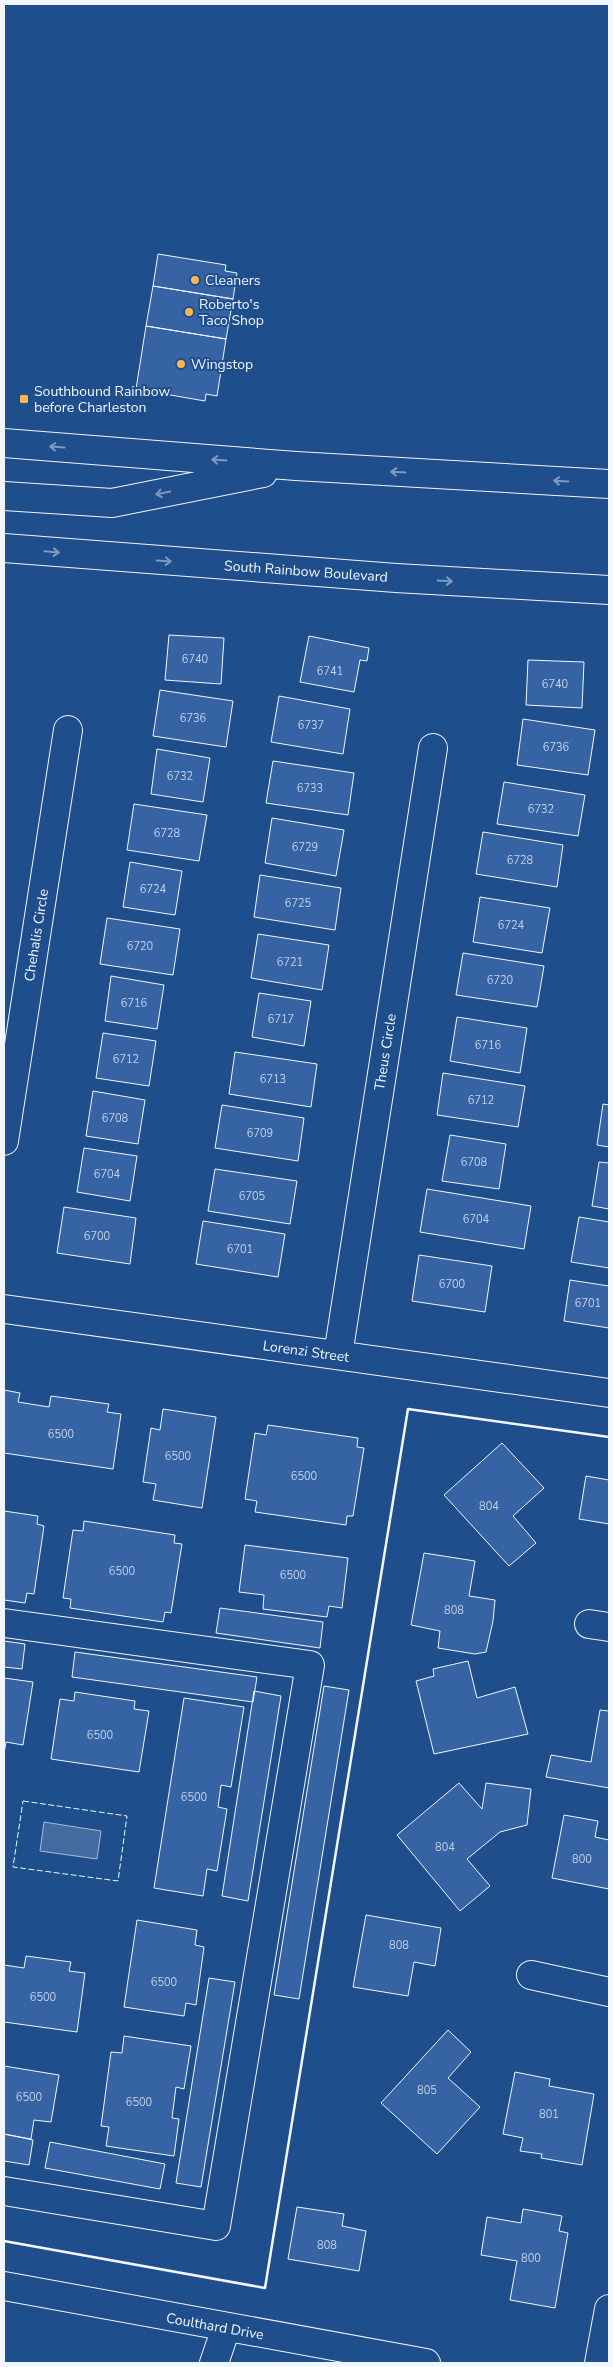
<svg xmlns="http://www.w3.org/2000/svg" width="613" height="2367" font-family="'Nunito Sans',sans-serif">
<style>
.water{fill:#446ba0;stroke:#a8bbd7}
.building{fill:#3563a3;stroke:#f2f6ff}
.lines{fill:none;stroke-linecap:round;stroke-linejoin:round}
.minor-casing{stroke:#f2f6ff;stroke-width:30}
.major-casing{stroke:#f2f6ff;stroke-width:30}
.minor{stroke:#1f4e8c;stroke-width:28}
.major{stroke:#1f4e8c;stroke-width:28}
.fence{stroke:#f2f6ff;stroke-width:1;stroke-dasharray:6 2.5;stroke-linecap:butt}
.wall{stroke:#f2f6ff;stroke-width:2.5}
.oneway{stroke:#7e9ac0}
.poi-dot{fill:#ffb74d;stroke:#1f4e8c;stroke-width:2}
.labels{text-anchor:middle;stroke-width:4;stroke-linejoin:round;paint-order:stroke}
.number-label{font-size:11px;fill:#c3d1e8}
.poi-label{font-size:14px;fill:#f2f6ff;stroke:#1f4e8c;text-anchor:start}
.street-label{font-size:14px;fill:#f2f6ff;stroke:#1f4e8c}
</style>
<rect width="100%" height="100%" fill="#1f4e8c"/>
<path class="water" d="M 44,1822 L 101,1831 L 97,1859 L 40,1851 Z"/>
<path class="building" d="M 158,254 L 226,265 L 225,271 L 237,273 L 233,299 L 153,286 Z
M 153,286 L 233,299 L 226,339 L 146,326 Z
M 146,326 L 226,339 L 217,396 L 206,394 L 205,401 L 136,389 Z
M 169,635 L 224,638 L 221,684 L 165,680 Z
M 309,636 L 369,648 L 367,661 L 360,660 L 354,692 L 300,682 Z
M 528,660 L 584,662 L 582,708 L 526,705 Z
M 160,690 L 233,701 L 226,747 L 153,736 Z
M 279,696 L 350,709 L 343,754 L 271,742 Z
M 523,719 L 595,730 L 588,775 L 517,765 Z
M 157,749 L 210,758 L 203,802 L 151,794 Z
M 273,761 L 354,773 L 348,815 L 266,803 Z
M 504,782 L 585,795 L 578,836 L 497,824 Z
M 134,804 L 207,815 L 199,861 L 127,850 Z
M 272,818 L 344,830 L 336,876 L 265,863 Z
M 483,832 L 563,845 L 557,887 L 476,874 Z
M 130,862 L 182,871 L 175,915 L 123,907 Z
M 260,875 L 341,888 L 335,930 L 254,917 Z
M 480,897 L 550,908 L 542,953 L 473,942 Z
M 107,918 L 180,929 L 173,975 L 100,964 Z
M 258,934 L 329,945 L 322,990 L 251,978 Z
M 463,953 L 544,966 L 537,1007 L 456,995 Z
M 111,976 L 164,985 L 157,1029 L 105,1021 Z
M 259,993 L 311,1001 L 304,1046 L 252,1037 Z
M 457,1017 L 527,1028 L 520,1073 L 450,1061 Z
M 103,1033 L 156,1041 L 149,1086 L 96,1078 Z
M 235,1052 L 317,1064 L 311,1107 L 229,1094 Z
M 443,1073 L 525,1086 L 518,1127 L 437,1115 Z
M 93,1091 L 145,1100 L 138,1144 L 86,1136 Z
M 603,1104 L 609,1105 L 609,1147 L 597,1145 Z
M 222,1105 L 304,1118 L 298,1161 L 215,1148 Z
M 450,1135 L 506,1144 L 499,1189 L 442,1181 Z
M 84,1148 L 137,1156 L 130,1201 L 77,1192 Z
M 599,1162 L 609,1163 L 609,1209 L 592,1206 Z
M 215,1169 L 297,1181 L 290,1224 L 208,1211 Z
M 427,1189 L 531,1206 L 524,1249 L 420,1232 Z
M 64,1207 L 136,1218 L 130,1264 L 57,1253 Z
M 579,1217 L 609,1222 L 609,1268 L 571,1262 Z
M 203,1221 L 285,1234 L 278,1277 L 196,1264 Z
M 419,1255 L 492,1266 L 485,1312 L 412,1301 Z
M 570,1280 L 609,1286 L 609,1328 L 564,1321 Z
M 4,1390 L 20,1393 L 18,1402 L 49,1407 L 51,1396 L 109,1404 L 107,1412 L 121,1414 L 113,1469 L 4,1453 Z
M 163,1409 L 216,1417 L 202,1508 L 153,1500 L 156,1484 L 143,1482 L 151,1428 L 160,1430 Z
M 268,1425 L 358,1438 L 357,1447 L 364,1448 L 353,1516 L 347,1516 L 346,1525 L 255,1512 L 257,1501 L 245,1499 L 255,1433 L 266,1435 Z
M 502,1443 L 544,1488 L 513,1516 L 536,1543 L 509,1566 L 444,1495 Z
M 586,1476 L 609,1480 L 609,1524 L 579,1519 Z
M 4,1511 L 38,1516 L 37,1524 L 44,1526 L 34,1594 L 27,1593 L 25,1603 L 4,1600 Z
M 84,1521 L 175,1535 L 174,1543 L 182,1544 L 171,1613 L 165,1612 L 163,1622 L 70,1608 L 71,1599 L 63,1598 L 73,1530 L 83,1531 Z
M 245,1545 L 348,1558 L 342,1608 L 329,1606 L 327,1617 L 263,1609 L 264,1595 L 239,1592 Z
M 424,1553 L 475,1561 L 469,1596 L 495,1600 L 493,1621 L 486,1652 L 475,1654 L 438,1648 L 440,1631 L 411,1625 Z
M 220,1608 L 323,1622 L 320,1648 L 216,1633 Z
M 4,1641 L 25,1644 L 22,1669 L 4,1667 Z
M 75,1652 L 257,1677 L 253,1702 L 72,1677 Z
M 468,1661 L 477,1698 L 515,1687 L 528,1734 L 434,1754 L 416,1681 L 434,1676 L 433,1669 Z
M 4,1678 L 33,1682 L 23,1745 L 6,1742 L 4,1753 Z
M 324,1686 L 349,1690 L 299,1999 L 274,1995 Z
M 254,1691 L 281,1696 L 248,1901 L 222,1896 Z
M 75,1692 L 135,1701 L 134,1709 L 149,1711 L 139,1772 L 51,1759 L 60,1699 L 74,1701 Z
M 184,1698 L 244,1707 L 231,1787 L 221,1785 L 218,1807 L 227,1809 L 217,1871 L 207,1869 L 203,1896 L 154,1888 Z
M 600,1710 L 609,1711 L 609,1788 L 546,1777 L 551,1755 L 591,1762 Z
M 459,1783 L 482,1809 L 486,1783 L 531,1789 L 527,1825 L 500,1832 L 467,1859 L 490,1886 L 460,1911 L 397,1835 Z
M 564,1815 L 598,1821 L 595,1837 L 609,1840 L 609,1889 L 552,1878 Z
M 366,1915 L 441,1928 L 435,1966 L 414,1962 L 408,1996 L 353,1987 Z
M 137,1920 L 197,1930 L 195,1945 L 204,1947 L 196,2005 L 186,2003 L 184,2016 L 124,2007 Z
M 26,1956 L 71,1962 L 69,1971 L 85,1973 L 77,2032 L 4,2022 L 4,1965 L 24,1968 Z
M 209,1978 L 235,1982 L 201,2187 L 176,2183 Z
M 448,2030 L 471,2052 L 448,2078 L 480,2107 L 437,2154 L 381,2103 Z
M 124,2036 L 191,2046 L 184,2089 L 176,2087 L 172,2118 L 179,2119 L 174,2156 L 106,2146 L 109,2127 L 101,2126 L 111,2052 L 122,2053 Z
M 4,2066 L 59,2075 L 51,2122 L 34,2120 L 31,2139 L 4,2134 Z
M 515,2072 L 550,2079 L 549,2086 L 594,2094 L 582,2165 L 541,2158 L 542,2154 L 520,2151 L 523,2138 L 503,2134 Z
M 4,2134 L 33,2140 L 29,2165 L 4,2161 Z
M 50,2142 L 165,2164 L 160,2189 L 45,2168 Z
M 297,2207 L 344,2214 L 342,2226 L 366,2231 L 359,2271 L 288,2259 Z
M 523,2209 L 562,2216 L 559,2231 L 568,2233 L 555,2308 L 510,2300 L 517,2261 L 481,2255 L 487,2217 L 521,2223 Z"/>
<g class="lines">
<defs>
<path id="minor" d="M 4,1141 L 68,730
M 4,1309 L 609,1393
M 338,1355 L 433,748
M 4,1623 L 310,1665 L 216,2226 L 4,2191
M 589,1624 L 609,1627
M 531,1975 L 609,1992
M 4,2286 L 426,2363
M 214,2363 L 226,2328
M 599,2363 L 609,2309"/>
<path id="major" d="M 4,443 L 296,466 L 609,484
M 4,496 L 112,503 L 263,473
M 4,548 L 396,578 L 609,590"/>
</defs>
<use href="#minor" class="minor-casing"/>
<use href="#major" class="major-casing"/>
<use href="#minor" class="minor"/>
<use href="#major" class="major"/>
<path class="fence" d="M 23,1801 L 127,1816 L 118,1881 L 13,1867 Z"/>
<path class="wall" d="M 4,2241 L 265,2288 L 408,1409 L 609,1437"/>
</g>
<defs><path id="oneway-shaft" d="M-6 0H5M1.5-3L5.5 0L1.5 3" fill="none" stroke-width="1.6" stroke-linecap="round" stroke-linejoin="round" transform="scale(1.25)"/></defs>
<g class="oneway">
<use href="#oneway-shaft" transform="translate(57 447) rotate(-176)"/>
<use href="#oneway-shaft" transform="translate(219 460) rotate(-176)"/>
<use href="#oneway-shaft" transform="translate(398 472) rotate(-177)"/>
<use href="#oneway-shaft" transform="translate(561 481) rotate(-177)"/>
<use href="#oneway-shaft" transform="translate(163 493) rotate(169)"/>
<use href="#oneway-shaft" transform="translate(52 552) rotate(5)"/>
<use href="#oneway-shaft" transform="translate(164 561) rotate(4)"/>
<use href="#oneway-shaft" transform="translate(445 581) rotate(3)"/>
</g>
<g class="poi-dot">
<circle cx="195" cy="280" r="5"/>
<circle cx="189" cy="312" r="5"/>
<circle cx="181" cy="364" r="5"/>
<rect x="19" y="394" width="10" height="10" rx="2.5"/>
</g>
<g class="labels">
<g class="number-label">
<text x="195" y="663">6740</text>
<text x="330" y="675">6741</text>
<text x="555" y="688">6740</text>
<text x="193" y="722">6736</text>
<text x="311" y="729">6737</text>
<text x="556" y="751">6736</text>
<text x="180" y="780">6732</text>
<text x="310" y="792">6733</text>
<text x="541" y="813">6732</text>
<text x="167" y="837">6728</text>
<text x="305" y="851">6729</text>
<text x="520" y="864">6728</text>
<text x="153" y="893">6724</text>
<text x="298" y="907">6725</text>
<text x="511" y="929">6724</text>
<text x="140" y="950">6720</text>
<text x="290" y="966">6721</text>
<text x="500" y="984">6720</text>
<text x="134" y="1007">6716</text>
<text x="281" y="1023">6717</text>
<text x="488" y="1049">6716</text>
<text x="126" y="1063">6712</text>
<text x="273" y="1083">6713</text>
<text x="481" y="1104">6712</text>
<text x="115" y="1122">6708</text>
<text x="260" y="1137">6709</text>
<text x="474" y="1166">6708</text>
<text x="107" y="1178">6704</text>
<text x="252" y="1200">6705</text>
<text x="476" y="1223">6704</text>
<text x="97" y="1240">6700</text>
<text x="240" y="1253">6701</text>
<text x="452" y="1288">6700</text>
<text x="588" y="1307">6701</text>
<text x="61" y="1438">6500</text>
<text x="178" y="1460">6500</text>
<text x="304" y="1480">6500</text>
<text x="489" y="1510">804</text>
<text x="122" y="1575">6500</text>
<text x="293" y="1579">6500</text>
<text x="454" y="1614">808</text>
<text x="100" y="1739">6500</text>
<text x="194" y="1801">6500</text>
<text x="445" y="1851">804</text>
<text x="582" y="1863">800</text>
<text x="399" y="1949">808</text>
<text x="164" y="1986">6500</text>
<text x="43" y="2001">6500</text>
<text x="427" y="2094">805</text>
<text x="29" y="2101">6500</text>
<text x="139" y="2106">6500</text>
<text x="549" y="2118">801</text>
<text x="327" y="2249">808</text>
<text x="531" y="2262">800</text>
</g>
<g class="poi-label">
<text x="205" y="285">Cleaners</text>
<text x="199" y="309">Roberto's<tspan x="199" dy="16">Taco Shop</tspan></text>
<text x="191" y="369">Wingstop</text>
<text x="34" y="396">Southbound Rainbow<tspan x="34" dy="16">before Charleston</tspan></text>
</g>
<g class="street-label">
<text transform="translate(306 571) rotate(4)" y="5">South Rainbow Boulevard</text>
<text transform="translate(36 935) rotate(-81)" y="5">Chehalis Circle</text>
<text transform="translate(385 1052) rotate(-81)" y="5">Theus Circle</text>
<text transform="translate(306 1351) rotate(8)" y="5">Lorenzi Street</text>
<text transform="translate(215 2326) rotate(10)" y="5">Coulthard Drive</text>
</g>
</g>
<rect width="613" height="2367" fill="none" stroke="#f2f6ff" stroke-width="10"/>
</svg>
